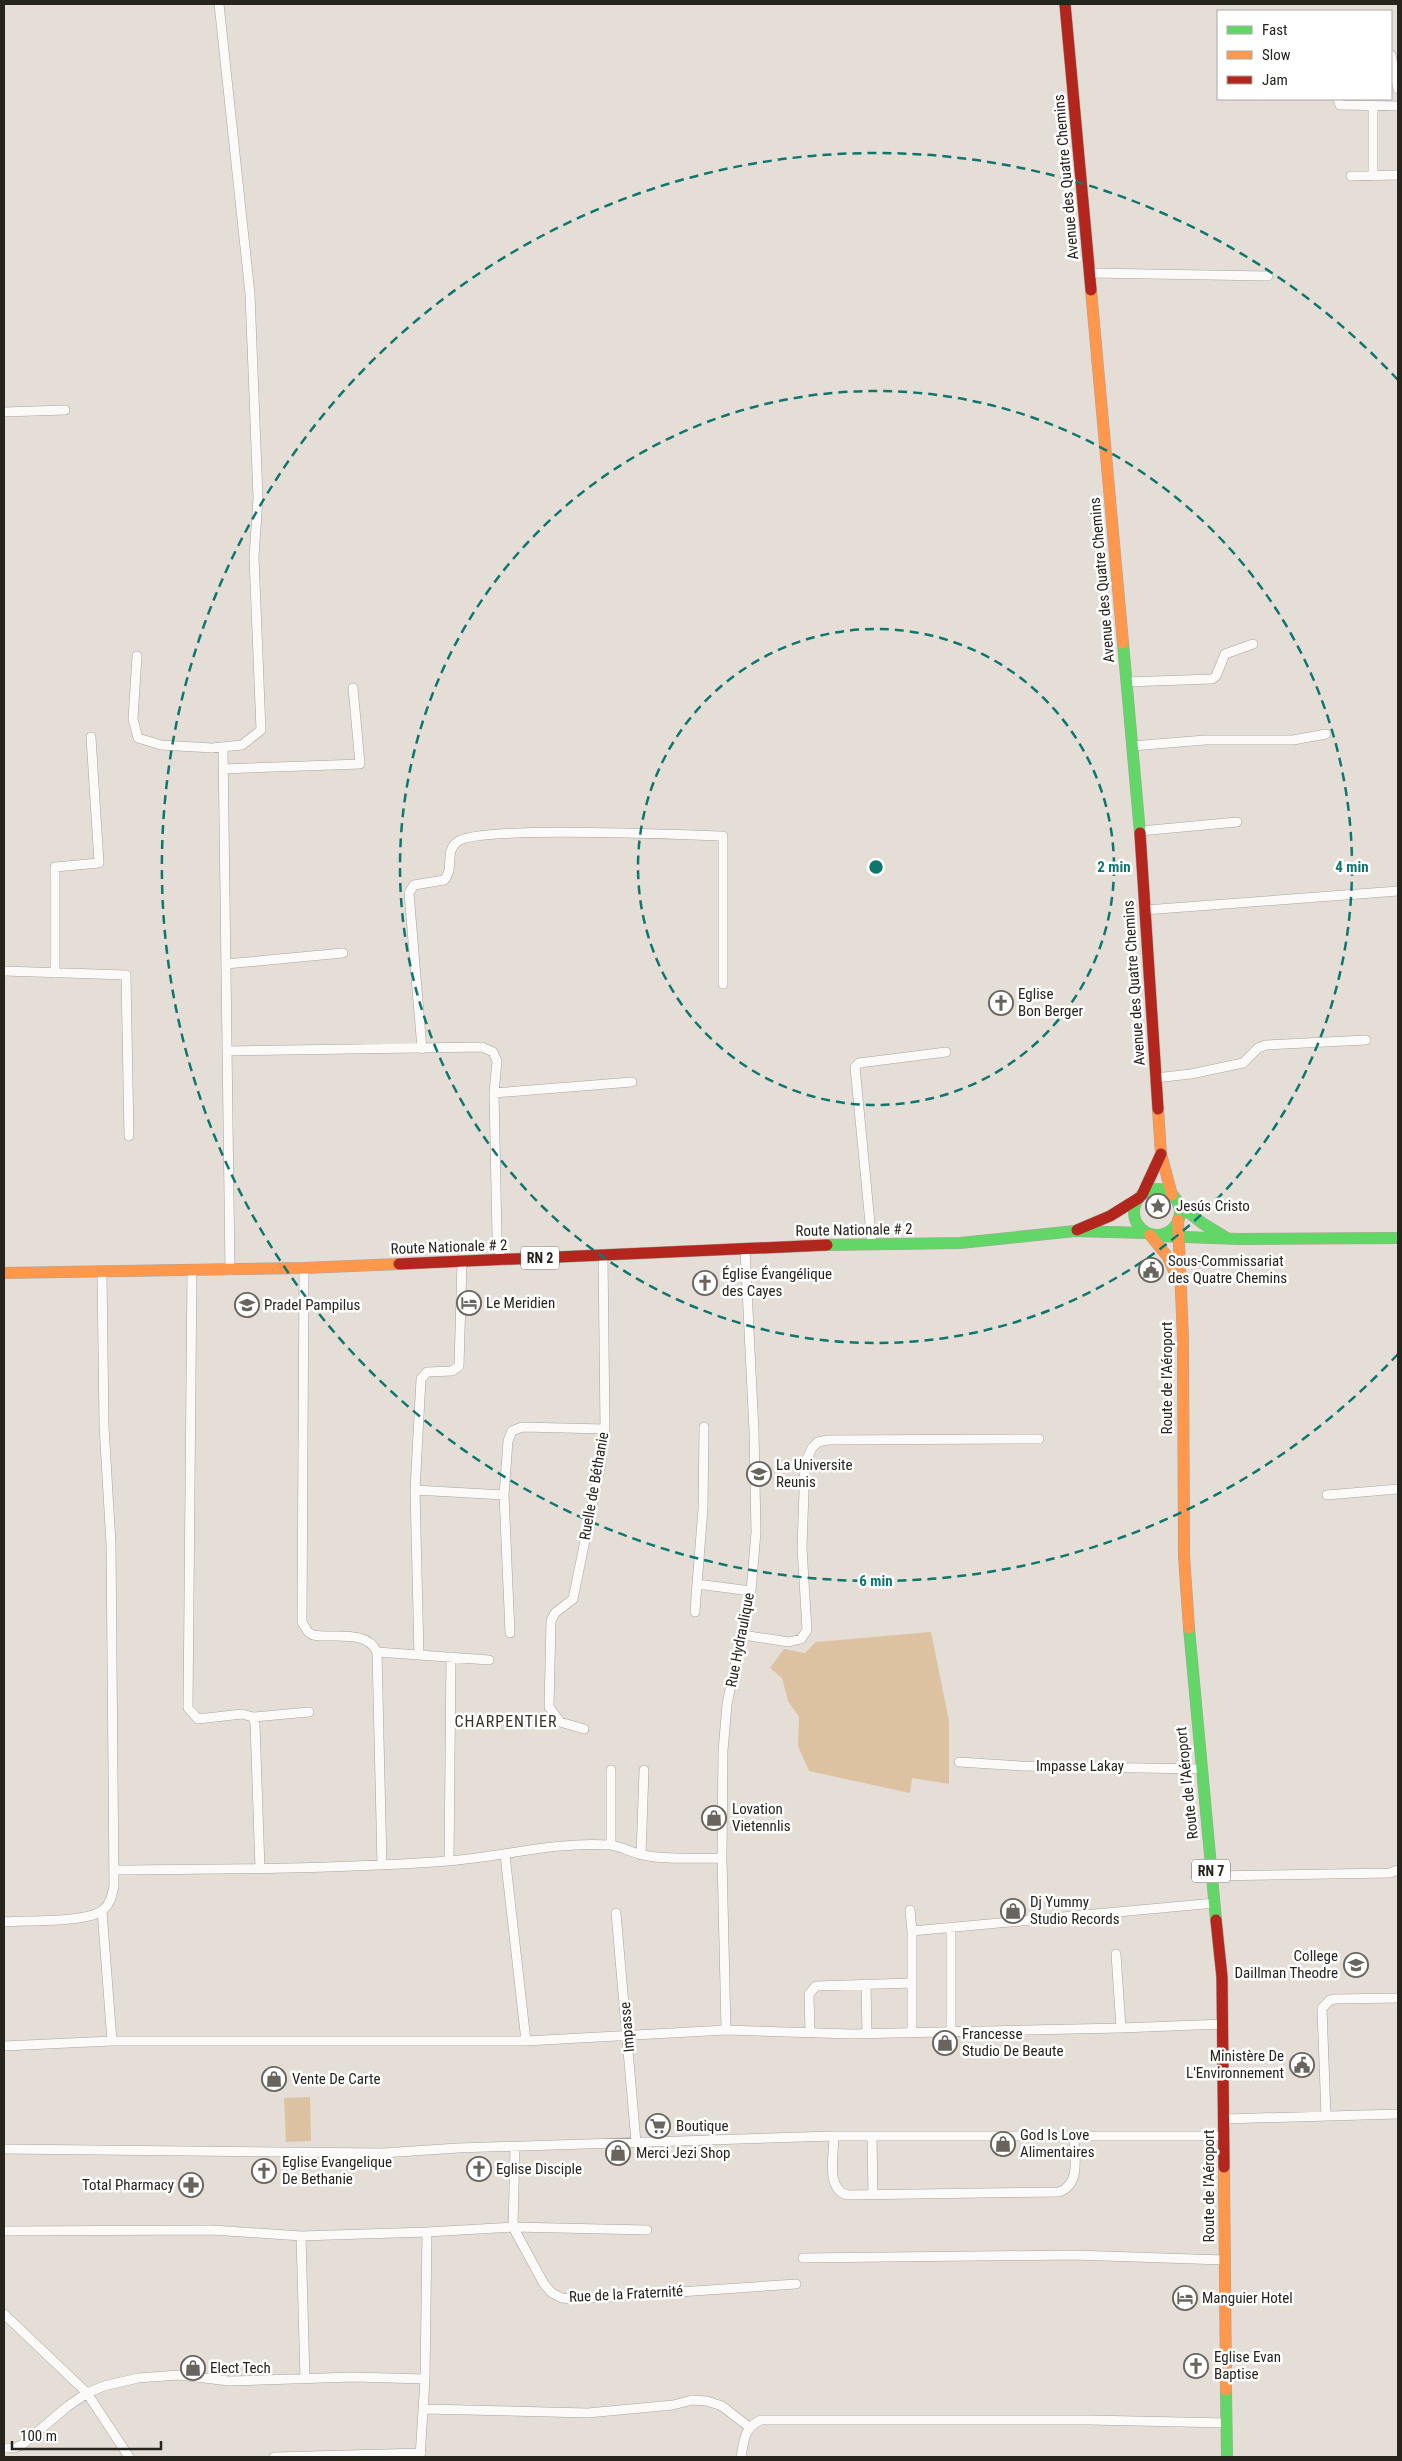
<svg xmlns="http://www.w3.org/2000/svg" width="1402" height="2461" font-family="'Roboto Condensed',sans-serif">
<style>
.green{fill:#dcc2a0}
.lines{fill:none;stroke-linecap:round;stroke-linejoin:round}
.street-casing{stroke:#a8a39e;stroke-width:10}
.fast-casing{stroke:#a8a39e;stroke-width:12}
.slow-casing{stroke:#a8a39e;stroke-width:12}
.jam-casing{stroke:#a8a39e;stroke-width:12}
.street{stroke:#fbfaf9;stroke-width:9}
.fast{stroke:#63d668;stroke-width:11}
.slow{stroke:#ff974d;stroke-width:11}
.jam{stroke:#b3261e;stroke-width:11}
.ring{fill:none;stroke:#0f766e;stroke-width:2.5;stroke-dasharray:9 6}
.labels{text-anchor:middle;stroke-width:5;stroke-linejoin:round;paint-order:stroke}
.shield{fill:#fff;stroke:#686561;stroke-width:1}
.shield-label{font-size:14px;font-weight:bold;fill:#27231d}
.street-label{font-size:15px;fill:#27231d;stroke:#fff}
.poi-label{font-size:15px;fill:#27231d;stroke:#fff;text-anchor:start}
.neighbourhood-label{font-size:16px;letter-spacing:1px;fill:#393126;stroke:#fff}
.centre{fill:#0f766e;stroke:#fff;stroke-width:2.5}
.ring-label{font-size:15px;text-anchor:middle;font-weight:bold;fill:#0f766e;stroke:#fff;stroke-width:5;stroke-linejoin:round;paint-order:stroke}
</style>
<rect width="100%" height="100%" fill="#e4ded7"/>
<path class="green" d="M 931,1632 L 949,1721 L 949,1784 L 912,1778 L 910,1793 L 809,1771 L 798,1746 L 799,1717 L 788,1701 L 782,1678 L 770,1668 L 784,1649 L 805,1653 L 816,1642 Z
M 310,2097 L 311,2141 L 286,2142 L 284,2098 Z"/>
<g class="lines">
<defs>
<path id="street" d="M 1391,55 L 1398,89
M 1338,99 L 1340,105 L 1398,106
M 1351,176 L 1398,175
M 1373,176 L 1373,106
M 1090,273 L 1268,276
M 4,412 L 65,410
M 137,656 L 133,719 L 138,738 L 161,745 L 212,748 L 242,745 L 261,730 L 254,557 L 258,498 L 250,294 L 219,4
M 1126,682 L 1212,679 L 1216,676 L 1225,654 L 1253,644
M 1132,746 L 1205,740 L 1293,740 L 1326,734
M 223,747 L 230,1270
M 223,769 L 360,764 L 353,688
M 1140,831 L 1237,822
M 1145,910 L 1398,891
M 226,964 L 343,953
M 4,971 L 126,975 L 129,1136
M 55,973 L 55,867 L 99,863 L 91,737
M 422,1049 L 409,893 L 414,885 L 444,880 C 455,869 444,852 457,842 C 478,825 683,835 723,836 L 723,984
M 227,1051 L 482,1047 L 493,1052 L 497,1061 L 494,1093 L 632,1082
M 1155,1078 L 1191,1074 L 1243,1063 L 1258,1048 L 1266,1045 L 1366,1040
M 494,1093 L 497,1236 L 501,1260
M 872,1244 L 855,1067 L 859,1063 L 946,1052
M 462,1262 L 459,1366 L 452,1371 L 427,1372 L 421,1379 L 415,1490 L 419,1655 L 489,1660
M 304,1268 L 302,1622 L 308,1632 L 313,1635 C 334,1639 366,1629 377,1652 L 382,1865
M 192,1270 L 188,1708 L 198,1719 L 242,1714 L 253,1717 L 255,1723 L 260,1869
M 704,1427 L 703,1509 L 697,1584 L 751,1591
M 415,1490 L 504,1495
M 1327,1495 L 1398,1489
M 695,1612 L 697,1584
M 510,1633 L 504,1495 L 508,1441 L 512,1431 L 522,1427 L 605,1429
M 743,1635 L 789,1642 L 801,1639 L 807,1630 L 802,1548 L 805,1463 L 812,1448 L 818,1442 L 828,1440 L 1039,1439
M 377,1652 L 419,1655
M 253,1717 L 309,1712
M 584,1729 L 560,1722 L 549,1707 L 551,1621 L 555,1613 L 573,1599 L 601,1463 L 605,1429 L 603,1255
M 959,1762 L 1021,1766 L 1201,1769
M 611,1770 L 611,1845
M 505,1855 L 526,2041
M 641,1855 L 644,1770
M 449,1861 L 451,1657
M 115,1870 C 226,1869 337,1869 448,1861 C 502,1857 556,1841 610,1845 C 621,1846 632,1853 643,1855 C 668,1860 696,1858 722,1858
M 1212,1876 L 1390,1873 L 1398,1870
M 910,1910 L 912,1931
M 102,1911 L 112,2041
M 616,1913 L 636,2142
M 4,1922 C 26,1920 88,1923 103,1910 C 111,1903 112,1895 114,1886 L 111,1544 L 104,1426 L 102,1272
M 951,1927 L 951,2030
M 1116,1954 L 1121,2028
M 866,1984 L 867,2033
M 726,2030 L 722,1858 L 723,1751 L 727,1704 L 751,1591 L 756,1532 L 754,1431 L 745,1249
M 912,2031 L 912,1931 L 1215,1903
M 810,2033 L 809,1994 L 816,1986 L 912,1983
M 4,2046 L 112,2041 L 526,2041 L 726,2030 L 852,2034 L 1121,2028 L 1223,2024
M 1326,2116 L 1322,2008 L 1330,2000 L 1335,1999 L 1398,1998
M 1224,2119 L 1398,2114
M 834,2136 C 834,2154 825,2190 848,2195 L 1059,2192 C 1082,2184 1074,2154 1074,2135
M 872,2136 L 873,2195
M 515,2147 L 513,2227 L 544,2284 L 552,2293 L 562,2298 L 576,2299 L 796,2284
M 4,2149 L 383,2153 L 458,2148 L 834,2136 L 1225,2136
M 4,2231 L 212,2230 L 301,2236 L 427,2232 L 513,2227 L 647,2230
M 301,2236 L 305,2379
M 803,2258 L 1074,2255 L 1224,2260
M 4,2314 L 87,2393 L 129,2457
M 424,2409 L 588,2413 L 673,2405 L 692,2400 L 707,2401 L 722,2406 L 749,2427
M 4,2448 L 15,2448 L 23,2444 L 68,2406 L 87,2393 L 104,2386 L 138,2378 L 179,2375 L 229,2381 L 354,2377 L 425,2379
M 274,2457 L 421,2453
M 420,2457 L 425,2379 L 427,2232
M 741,2457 C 744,2441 744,2427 761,2420 L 1090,2420 L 1226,2423"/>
<path id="fast" d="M 1123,643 L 1140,833
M1134 1212a23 23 0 1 1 46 0a23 23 0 1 1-46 0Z
M 1178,1204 L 1202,1223 L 1225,1237
M 1156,1236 L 1240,1239 L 1398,1238
M 827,1245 L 960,1243 L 1075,1231 L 1145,1233
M 1189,1628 L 1216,1920
M 1226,2390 L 1227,2457"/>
<path id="slow" d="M 1091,290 L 1123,643
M 1158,1109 L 1161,1154 L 1172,1195
M 1178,1220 L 1183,1339 L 1184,1556 L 1189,1628
M 1150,1235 L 1168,1257 L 1177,1278
M 4,1273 L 304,1268 L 399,1264
M 1224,2167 L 1226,2390"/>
<path id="jam" d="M 1065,4 L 1091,290
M 1140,833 L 1158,1109
M 1142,1195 L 1161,1154
M 1077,1230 L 1110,1216 L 1139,1198
M 399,1264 L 827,1245
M 1216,1920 L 1222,1977 L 1224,2167"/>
</defs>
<use href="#street" class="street-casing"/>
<use href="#fast" class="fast-casing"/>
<use href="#slow" class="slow-casing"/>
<use href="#jam" class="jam-casing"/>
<use href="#street" class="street"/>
<use href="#fast" class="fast"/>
<use href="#slow" class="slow"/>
<use href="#jam" class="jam"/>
</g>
<g class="ring">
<circle cx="876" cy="867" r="238"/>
<circle cx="876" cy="867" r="476"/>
<path d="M1398 1354A714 714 0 1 1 1398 380"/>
</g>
<defs>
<symbol id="church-ring" viewBox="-11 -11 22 22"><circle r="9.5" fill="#fff" stroke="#69645e" stroke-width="1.5"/><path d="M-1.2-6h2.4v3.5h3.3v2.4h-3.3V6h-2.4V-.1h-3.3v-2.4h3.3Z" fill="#69645e"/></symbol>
<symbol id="sight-ring" viewBox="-11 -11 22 22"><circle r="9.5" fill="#fff" stroke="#69645e" stroke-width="1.5"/><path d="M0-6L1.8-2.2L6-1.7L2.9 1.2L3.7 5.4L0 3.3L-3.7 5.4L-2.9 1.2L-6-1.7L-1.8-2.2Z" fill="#69645e"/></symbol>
<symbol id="civic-ring" viewBox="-11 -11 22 22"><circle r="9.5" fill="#fff" stroke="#69645e" stroke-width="1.5"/><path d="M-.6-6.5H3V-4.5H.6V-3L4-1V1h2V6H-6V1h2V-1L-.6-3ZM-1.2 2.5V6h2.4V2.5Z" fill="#69645e"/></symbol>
<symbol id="hotel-ring" viewBox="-11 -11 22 22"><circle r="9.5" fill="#fff" stroke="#69645e" stroke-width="1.5"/><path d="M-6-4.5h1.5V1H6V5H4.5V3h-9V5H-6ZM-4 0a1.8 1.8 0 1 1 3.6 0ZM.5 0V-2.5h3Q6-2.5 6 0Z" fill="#69645e"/></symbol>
<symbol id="school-ring" viewBox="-11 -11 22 22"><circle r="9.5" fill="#fff" stroke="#69645e" stroke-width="1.5"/><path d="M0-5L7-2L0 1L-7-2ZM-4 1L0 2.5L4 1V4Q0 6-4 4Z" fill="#69645e"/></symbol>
<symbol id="shop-ring" viewBox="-11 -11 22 22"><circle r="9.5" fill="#fff" stroke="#69645e" stroke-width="1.5"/><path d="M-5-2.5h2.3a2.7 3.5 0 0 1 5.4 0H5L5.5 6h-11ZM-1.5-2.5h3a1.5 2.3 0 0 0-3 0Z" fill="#69645e"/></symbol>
<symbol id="supermarket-ring" viewBox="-11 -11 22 22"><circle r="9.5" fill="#fff" stroke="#69645e" stroke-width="1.5"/><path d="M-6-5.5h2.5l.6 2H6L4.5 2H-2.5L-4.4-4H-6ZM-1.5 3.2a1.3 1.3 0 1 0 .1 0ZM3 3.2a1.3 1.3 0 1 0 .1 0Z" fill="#69645e"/></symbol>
<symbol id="pharmacy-ring" viewBox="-11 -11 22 22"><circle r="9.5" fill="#fff" stroke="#69645e" stroke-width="1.5"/><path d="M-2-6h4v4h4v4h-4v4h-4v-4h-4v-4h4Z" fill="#69645e"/></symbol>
</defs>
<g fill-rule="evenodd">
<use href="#church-ring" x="987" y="989" width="28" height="28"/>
<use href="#sight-ring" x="1144" y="1192" width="28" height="28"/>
<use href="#civic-ring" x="1137" y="1256" width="28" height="28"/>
<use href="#church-ring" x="691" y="1269" width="28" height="28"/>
<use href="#hotel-ring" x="455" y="1289" width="28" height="28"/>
<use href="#school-ring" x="233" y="1291" width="28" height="28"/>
<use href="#school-ring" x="745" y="1460" width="28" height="28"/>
<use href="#shop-ring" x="700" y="1804" width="28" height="28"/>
<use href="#shop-ring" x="999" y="1897" width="28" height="28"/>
<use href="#school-ring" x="1342" y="1951" width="28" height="28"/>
<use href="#shop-ring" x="931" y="2029" width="28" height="28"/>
<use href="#civic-ring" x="1288" y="2051" width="28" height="28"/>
<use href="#shop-ring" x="260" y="2065" width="28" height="28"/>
<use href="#supermarket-ring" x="644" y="2112" width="28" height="28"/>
<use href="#shop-ring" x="989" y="2130" width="28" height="28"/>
<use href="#shop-ring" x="604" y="2139" width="28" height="28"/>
<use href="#church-ring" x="465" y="2155" width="28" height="28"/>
<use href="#church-ring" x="250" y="2157" width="28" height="28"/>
<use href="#pharmacy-ring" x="177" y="2171" width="28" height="28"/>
<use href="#hotel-ring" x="1171" y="2284" width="28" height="28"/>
<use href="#church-ring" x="1182" y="2352" width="28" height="28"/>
<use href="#shop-ring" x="179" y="2354" width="28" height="28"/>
</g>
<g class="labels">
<g class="shield">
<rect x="521" y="1246.5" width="38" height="23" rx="4"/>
<rect x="1192" y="1859.5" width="38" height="23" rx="4"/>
</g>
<g class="shield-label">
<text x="540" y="1263">RN 2</text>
<text x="1211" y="1876">RN 7</text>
</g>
<g class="street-label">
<text transform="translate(1066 177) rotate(-95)" y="5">Avenue des Quatre Chemins</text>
<text transform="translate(1102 580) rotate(-95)" y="5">Avenue des Quatre Chemins</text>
<text transform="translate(1134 983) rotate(-94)" y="5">Avenue des Quatre Chemins</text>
<text transform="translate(854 1230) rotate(-1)" y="5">Route Nationale # 2</text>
<text transform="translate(449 1247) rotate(-2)" y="5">Route Nationale # 2</text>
<text transform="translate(1167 1378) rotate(-90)" y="5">Route de l’Aéroport</text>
<text transform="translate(594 1486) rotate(-80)" y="5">Ruelle de Béthanie</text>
<text transform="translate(740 1640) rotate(-79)" y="5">Rue Hydraulique</text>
<text x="1080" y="1771">Impasse Lakay</text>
<text transform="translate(1187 1783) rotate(-96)" y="5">Route de l’Aéroport</text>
<text transform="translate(627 2027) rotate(-95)" y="5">Impasse</text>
<text transform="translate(1209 2186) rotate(-90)" y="5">Route de l’Aéroport</text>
<text transform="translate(626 2294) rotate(-3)" y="5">Rue de la Fraternité</text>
</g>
<g class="poi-label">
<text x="1018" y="999">Eglise<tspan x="1018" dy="17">Bon Berger</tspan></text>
<text x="1176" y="1211">Jesús Cristo</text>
<text x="1168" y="1266">Sous-Commissariat<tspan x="1168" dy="17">des Quatre Chemins</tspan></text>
<text x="722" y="1279">Église Évangélique<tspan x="722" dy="17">des Cayes</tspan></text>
<text x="486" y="1308">Le Meridien</text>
<text x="264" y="1310">Pradel Pampilus</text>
<text x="776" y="1470">La Universite<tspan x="776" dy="17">Reunis</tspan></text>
<text x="732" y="1814">Lovation<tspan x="732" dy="17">Vietennlis</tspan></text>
<text x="1030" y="1907">Dj Yummy<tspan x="1030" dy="17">Studio Records</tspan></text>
<text x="1338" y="1961" text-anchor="end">College<tspan x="1338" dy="17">Daillman Theodre</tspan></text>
<text x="962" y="2039">Francesse<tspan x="962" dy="17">Studio De Beaute</tspan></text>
<text x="1284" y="2061" text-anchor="end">Ministère De<tspan x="1284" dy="17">L'Environnement</tspan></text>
<text x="292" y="2084">Vente De Carte</text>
<text x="676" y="2131">Boutique</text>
<text x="1020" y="2140">God Is Love<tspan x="1020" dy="17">Alimentaires</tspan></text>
<text x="636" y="2158">Merci Jezi Shop</text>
<text x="282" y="2167">Eglise Evangelique<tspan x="282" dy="17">De Bethanie</tspan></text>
<text x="496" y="2174">Eglise Disciple</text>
<text x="174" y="2190" text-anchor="end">Total Pharmacy</text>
<text x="1202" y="2303">Manguier Hotel</text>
<text x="1214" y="2362">Eglise Evan<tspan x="1214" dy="17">Baptise</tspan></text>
<text x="210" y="2373">Elect Tech</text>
</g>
<g class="neighbourhood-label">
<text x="506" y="1727">CHARPENTIER</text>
</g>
</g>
<circle cx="876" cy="867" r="8" class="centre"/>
<g class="ring-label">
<text x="1114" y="872">2 min</text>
<text x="1352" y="872">4 min</text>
<text x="876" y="1586">6 min</text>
</g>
<rect width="1402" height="2461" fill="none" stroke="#27231d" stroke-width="10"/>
<rect x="1217" y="10" width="175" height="90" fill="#ffffff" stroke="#a9a7a5"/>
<rect x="1227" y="26" width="25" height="8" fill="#63d668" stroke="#a9a7a5"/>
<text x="1262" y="35" font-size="15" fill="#27231d">Fast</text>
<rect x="1227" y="51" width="25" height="8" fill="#ff974d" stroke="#a9a7a5"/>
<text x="1262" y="60" font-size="15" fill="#27231d">Slow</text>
<rect x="1227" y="76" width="25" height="8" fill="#b3261e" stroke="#a9a7a5"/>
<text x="1262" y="85" font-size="15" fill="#27231d">Jam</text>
<path d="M12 2441v8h149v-8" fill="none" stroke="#27231d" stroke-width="2.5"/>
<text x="20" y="2441" font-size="15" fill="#27231d" stroke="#ffffff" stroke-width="4" paint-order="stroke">100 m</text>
</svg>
